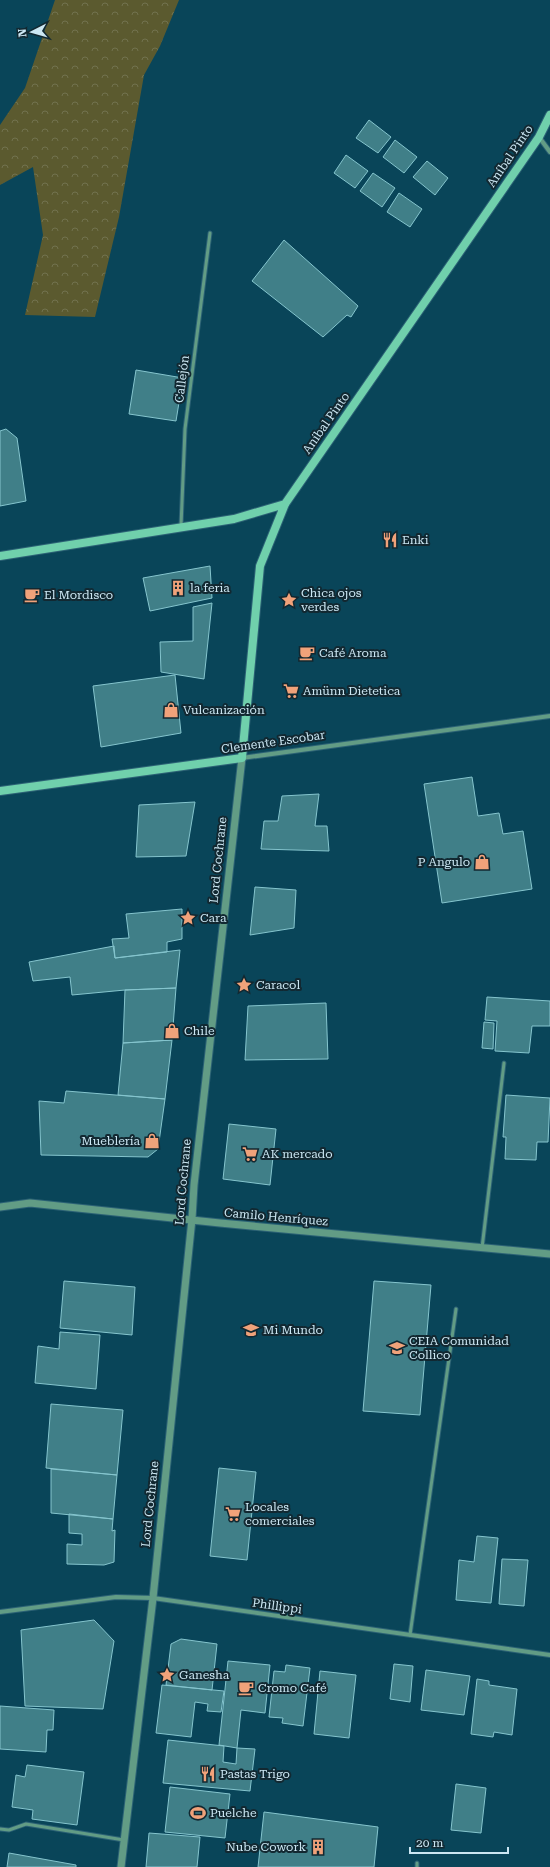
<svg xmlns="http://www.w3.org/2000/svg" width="550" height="1867" font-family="'Roboto Serif',serif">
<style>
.forest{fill:url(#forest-crowns)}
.building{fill:#407f88;stroke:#85c5ce}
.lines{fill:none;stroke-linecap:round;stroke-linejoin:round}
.service-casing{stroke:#2c6275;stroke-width:5}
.minor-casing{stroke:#2c6275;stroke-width:6}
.tertiary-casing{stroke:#2c6275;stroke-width:9}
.secondary-casing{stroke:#2c6275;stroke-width:10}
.service{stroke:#629c85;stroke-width:3}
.minor{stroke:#629c85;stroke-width:4}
.tertiary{stroke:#629c85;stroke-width:7}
.secondary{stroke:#70d0ac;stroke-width:8}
.labels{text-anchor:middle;stroke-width:4;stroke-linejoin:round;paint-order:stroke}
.street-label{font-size:12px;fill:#cce7f3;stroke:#122831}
.poi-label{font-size:12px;fill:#cce7f3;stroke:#122831;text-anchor:start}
</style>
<defs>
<pattern id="forest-crowns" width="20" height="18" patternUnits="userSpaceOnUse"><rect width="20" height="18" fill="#5b5a2f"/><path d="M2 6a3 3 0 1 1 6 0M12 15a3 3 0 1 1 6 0" fill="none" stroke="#71724e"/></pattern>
</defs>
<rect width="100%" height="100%" fill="#094559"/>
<path class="forest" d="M 55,0 L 179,0 L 160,46 L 144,75 L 119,217 L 95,317 L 25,315 L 43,235 L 33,167 L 0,185 L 0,125 L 25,88 Z"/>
<path class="building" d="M 369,120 L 391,137 L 378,153 L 356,138 Z
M 395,140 L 417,157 L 404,173 L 383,157 Z
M 346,155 L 368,171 L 355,188 L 334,173 Z
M 427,161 L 448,178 L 435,195 L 413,177 Z
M 373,173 L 395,188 L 382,207 L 360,191 Z
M 399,193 L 422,209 L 410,227 L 387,212 Z
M 284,240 L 358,306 L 351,317 L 347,315 L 323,337 L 252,281 Z
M 136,370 L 183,378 L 176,421 L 129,414 Z
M 6,429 L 17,438 L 26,501 L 0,506 L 0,431 Z
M 210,566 L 212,598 L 150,611 L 143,578 Z
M 212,603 L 204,679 L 161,672 L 160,642 L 193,641 L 193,607 Z
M 175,675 L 181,733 L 101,747 L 93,686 Z
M 472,777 L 478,816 L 499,813 L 503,834 L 523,831 L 532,889 L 442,903 L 424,784 Z
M 319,794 L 315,826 L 327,826 L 329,851 L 261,849 L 264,821 L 278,821 L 282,796 Z
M 195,802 L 186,856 L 136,857 L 139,805 Z
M 255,887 L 296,890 L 294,928 L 250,935 Z
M 182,909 L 182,939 L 167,942 L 167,952 L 115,958 L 112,939 L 129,938 L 126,914 Z
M 114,946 L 115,958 L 180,950 L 176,988 L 125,990 L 72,995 L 70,977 L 33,981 L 29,962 Z
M 176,988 L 172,1040 L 123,1043 L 125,990 Z
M 487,997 L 550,1001 L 550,1026 L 532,1026 L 529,1053 L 495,1051 L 497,1021 L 485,1020 Z
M 326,1003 L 328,1059 L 245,1060 L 248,1006 Z
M 484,1022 L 494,1023 L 493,1049 L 482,1048 Z
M 172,1040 L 165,1099 L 118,1095 L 123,1043 Z
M 66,1091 L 165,1099 L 158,1149 L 148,1157 L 41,1155 L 39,1101 L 64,1103 Z
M 506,1095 L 550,1098 L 548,1142 L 537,1142 L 536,1160 L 505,1159 L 506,1137 L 503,1137 Z
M 229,1124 L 276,1129 L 270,1185 L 223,1179 Z
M 64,1281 L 135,1287 L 132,1335 L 60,1328 Z
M 374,1281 L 431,1285 L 420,1415 L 363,1411 Z
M 60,1332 L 100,1335 L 96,1389 L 35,1383 L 38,1346 L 59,1349 Z
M 51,1404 L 123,1410 L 117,1475 L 46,1468 Z
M 219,1468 L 256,1472 L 247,1560 L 210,1556 Z
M 51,1469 L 117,1475 L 113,1519 L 51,1513 Z
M 69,1514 L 113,1519 L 112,1531 L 115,1530 L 114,1562 L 104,1565 L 67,1564 L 67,1544 L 82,1545 L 82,1534 L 69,1533 Z
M 477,1536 L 498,1538 L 491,1603 L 456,1600 L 459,1560 L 474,1562 Z
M 502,1559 L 528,1560 L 524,1606 L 499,1604 Z
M 94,1620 L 114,1641 L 103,1709 L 25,1706 L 21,1630 Z
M 181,1639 L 217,1644 L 212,1690 L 166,1685 L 171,1644 Z
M 228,1661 L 270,1665 L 265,1713 L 241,1710 L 237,1748 L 219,1745 Z
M 394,1664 L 413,1666 L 410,1702 L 390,1699 Z
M 286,1665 L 310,1668 L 303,1726 L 282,1723 L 283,1718 L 269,1717 L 274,1671 L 285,1672 Z
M 426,1670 L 470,1676 L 464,1715 L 421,1710 Z
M 320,1671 L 356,1675 L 349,1738 L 314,1734 Z
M 477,1679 L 489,1681 L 489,1685 L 517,1689 L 512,1735 L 494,1732 L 493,1737 L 471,1734 Z
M 162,1685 L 224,1691 L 221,1712 L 207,1711 L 208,1704 L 195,1702 L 191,1737 L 156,1733 Z
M 0,1706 L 54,1710 L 53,1730 L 47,1730 L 46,1752 L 0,1749 Z
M 168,1740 L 224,1746 L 223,1762 L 236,1764 L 237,1748 L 255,1749 L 250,1791 L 163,1783 Z
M 27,1765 L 84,1772 L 77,1825 L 32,1819 L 33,1810 L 12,1807 L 16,1775 L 25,1777 Z
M 456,1784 L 486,1788 L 481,1833 L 451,1830 Z
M 170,1787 L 230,1794 L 225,1838 L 165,1832 Z
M 264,1812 L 378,1827 L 374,1867 L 258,1867 Z
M 149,1833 L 200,1837 L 197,1867 L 146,1867 Z
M 9,1853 L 76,1865 L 76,1867 L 7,1867 Z"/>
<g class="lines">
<defs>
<path id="service" d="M 181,526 L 185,429 L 210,233
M 482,1248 L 504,1063
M 410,1635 L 456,1309
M 0,1829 L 9,1830 L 26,1824 L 124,1840
M 417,1867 L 417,1863"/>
<path id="minor" d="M 539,137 L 550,152
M 242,758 L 550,716
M 0,1612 L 116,1597 L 153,1598 L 550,1655"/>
<path id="tertiary" d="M 0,1207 L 30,1203 L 220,1223 L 550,1254
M 121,1867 L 153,1598 L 192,1219 L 194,1185 L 242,758"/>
<path id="secondary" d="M 0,556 L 234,519 L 285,504
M 0,791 L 242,758 L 260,566 L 285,504 L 539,137 L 550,115"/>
</defs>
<use href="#service" class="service-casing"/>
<use href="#minor" class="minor-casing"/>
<use href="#tertiary" class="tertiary-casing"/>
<use href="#secondary" class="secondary-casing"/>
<use href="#service" class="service"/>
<use href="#minor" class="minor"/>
<use href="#tertiary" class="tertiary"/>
<use href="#secondary" class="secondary"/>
</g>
<defs>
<symbol id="restaurant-bare" viewBox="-9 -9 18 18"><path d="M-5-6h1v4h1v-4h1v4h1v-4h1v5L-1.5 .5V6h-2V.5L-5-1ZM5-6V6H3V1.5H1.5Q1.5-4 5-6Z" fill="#f0a27a" stroke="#122831" stroke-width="2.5" paint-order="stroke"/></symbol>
<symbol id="building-bare" viewBox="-9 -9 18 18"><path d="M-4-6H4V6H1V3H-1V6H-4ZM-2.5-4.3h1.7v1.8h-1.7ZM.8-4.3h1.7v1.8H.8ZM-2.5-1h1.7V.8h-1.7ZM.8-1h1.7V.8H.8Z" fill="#f0a27a" stroke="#122831" stroke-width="2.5" paint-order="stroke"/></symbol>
<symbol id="cafe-bare" viewBox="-9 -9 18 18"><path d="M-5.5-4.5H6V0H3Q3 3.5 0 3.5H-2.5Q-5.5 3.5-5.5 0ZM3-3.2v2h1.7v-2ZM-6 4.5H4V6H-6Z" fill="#f0a27a" stroke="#122831" stroke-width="2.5" paint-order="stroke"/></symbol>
<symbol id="sight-bare" viewBox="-9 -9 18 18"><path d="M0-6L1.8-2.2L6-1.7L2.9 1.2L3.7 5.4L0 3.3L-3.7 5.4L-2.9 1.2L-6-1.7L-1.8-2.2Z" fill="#f0a27a" stroke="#122831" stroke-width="2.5" paint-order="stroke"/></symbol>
<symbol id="supermarket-bare" viewBox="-9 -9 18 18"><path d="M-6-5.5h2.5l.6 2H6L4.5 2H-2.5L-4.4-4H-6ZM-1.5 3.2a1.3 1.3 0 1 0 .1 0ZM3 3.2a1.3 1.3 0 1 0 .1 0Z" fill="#f0a27a" stroke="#122831" stroke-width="2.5" paint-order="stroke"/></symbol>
<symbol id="shop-bare" viewBox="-9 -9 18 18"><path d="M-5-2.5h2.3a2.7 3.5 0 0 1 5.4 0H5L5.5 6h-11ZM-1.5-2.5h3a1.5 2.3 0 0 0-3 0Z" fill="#f0a27a" stroke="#122831" stroke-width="2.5" paint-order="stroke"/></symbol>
<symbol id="school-bare" viewBox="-9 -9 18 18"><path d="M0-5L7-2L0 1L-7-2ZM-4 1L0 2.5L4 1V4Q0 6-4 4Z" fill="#f0a27a" stroke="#122831" stroke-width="2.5" paint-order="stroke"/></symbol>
<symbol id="stadium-bare" viewBox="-9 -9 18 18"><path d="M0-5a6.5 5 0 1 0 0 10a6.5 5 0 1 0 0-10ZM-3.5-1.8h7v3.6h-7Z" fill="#f0a27a" stroke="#122831" stroke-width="2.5" paint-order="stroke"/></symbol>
</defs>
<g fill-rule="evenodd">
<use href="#restaurant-bare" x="379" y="529" width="22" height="22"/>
<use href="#building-bare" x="167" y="577" width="22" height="22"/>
<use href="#cafe-bare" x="21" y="584" width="22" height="22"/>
<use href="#sight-bare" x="278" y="589" width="22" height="22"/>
<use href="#cafe-bare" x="296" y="642" width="22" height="22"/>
<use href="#supermarket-bare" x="280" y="680" width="22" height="22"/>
<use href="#shop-bare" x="160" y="699" width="22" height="22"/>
<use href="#shop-bare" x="471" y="851" width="22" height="22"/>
<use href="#sight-bare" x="177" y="907" width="22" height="22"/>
<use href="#sight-bare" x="233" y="974" width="22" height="22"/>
<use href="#shop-bare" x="161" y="1020" width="22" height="22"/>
<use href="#shop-bare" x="141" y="1130" width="22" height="22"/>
<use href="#supermarket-bare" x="239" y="1143" width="22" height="22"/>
<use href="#school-bare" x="240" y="1319" width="22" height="22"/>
<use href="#school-bare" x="386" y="1337" width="22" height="22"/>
<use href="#supermarket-bare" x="222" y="1503" width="22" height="22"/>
<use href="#sight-bare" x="156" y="1664" width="22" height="22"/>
<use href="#cafe-bare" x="235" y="1677" width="22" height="22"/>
<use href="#restaurant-bare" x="197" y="1763" width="22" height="22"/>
<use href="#stadium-bare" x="187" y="1802" width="22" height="22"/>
<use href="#building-bare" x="307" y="1836" width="22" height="22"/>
</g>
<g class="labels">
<g class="street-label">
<text transform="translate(510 156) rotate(-56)" y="4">Aníbal Pinto</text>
<text transform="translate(182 379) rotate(-83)" y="4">Callejón</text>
<text transform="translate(326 423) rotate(-55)" y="4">Aníbal Pinto</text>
<text transform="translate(273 742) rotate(-8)" y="4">Clemente Escobar</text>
<text transform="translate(218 860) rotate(-84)" y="4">Lord Cochrane</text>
<text transform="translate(183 1182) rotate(-85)" y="4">Lord Cochrane</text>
<text transform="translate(276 1217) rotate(5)" y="4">Camilo Henríquez</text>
<text transform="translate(150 1504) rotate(-84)" y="4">Lord Cochrane</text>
<text transform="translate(277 1606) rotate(8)" y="4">Phillippi</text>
</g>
<g class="poi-label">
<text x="402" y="544">Enki</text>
<text x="190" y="592">la feria</text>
<text x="301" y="597">Chica ojos<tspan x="301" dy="14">verdes</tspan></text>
<text x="44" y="599">El Mordisco</text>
<text x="319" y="657">Café Aroma</text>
<text x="303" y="695">Amünn Dietetica</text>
<text x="183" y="714">Vulcanización</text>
<text x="470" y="866" text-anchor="end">P Angulo</text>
<text x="200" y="922">Cara</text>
<text x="256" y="989">Caracol</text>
<text x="184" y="1035">Chile</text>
<text x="140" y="1145" text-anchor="end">Mueblería</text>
<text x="262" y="1158">AK mercado</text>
<text x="263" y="1334">Mi Mundo</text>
<text x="409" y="1345">CEIA Comunidad<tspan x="409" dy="14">Collico</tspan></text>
<text x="245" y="1511">Locales<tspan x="245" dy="14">comerciales</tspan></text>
<text x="179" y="1679">Ganesha</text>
<text x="258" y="1692">Cromo Café</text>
<text x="220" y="1778">Pastas Trigo</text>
<text x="210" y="1817">Puelche</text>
<text x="306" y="1851" text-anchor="end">Nube Cowork</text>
</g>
</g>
<g transform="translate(32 32) rotate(264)" stroke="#122831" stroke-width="3" paint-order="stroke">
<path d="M0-3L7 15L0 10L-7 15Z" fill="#cce7f3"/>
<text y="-6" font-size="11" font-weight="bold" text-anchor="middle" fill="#cce7f3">N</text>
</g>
<path d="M410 1847v6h98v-6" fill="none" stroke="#cce7f3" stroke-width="2"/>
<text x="416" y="1847" font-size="12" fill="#cce7f3" stroke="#122831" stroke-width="3" paint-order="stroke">20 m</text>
</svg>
